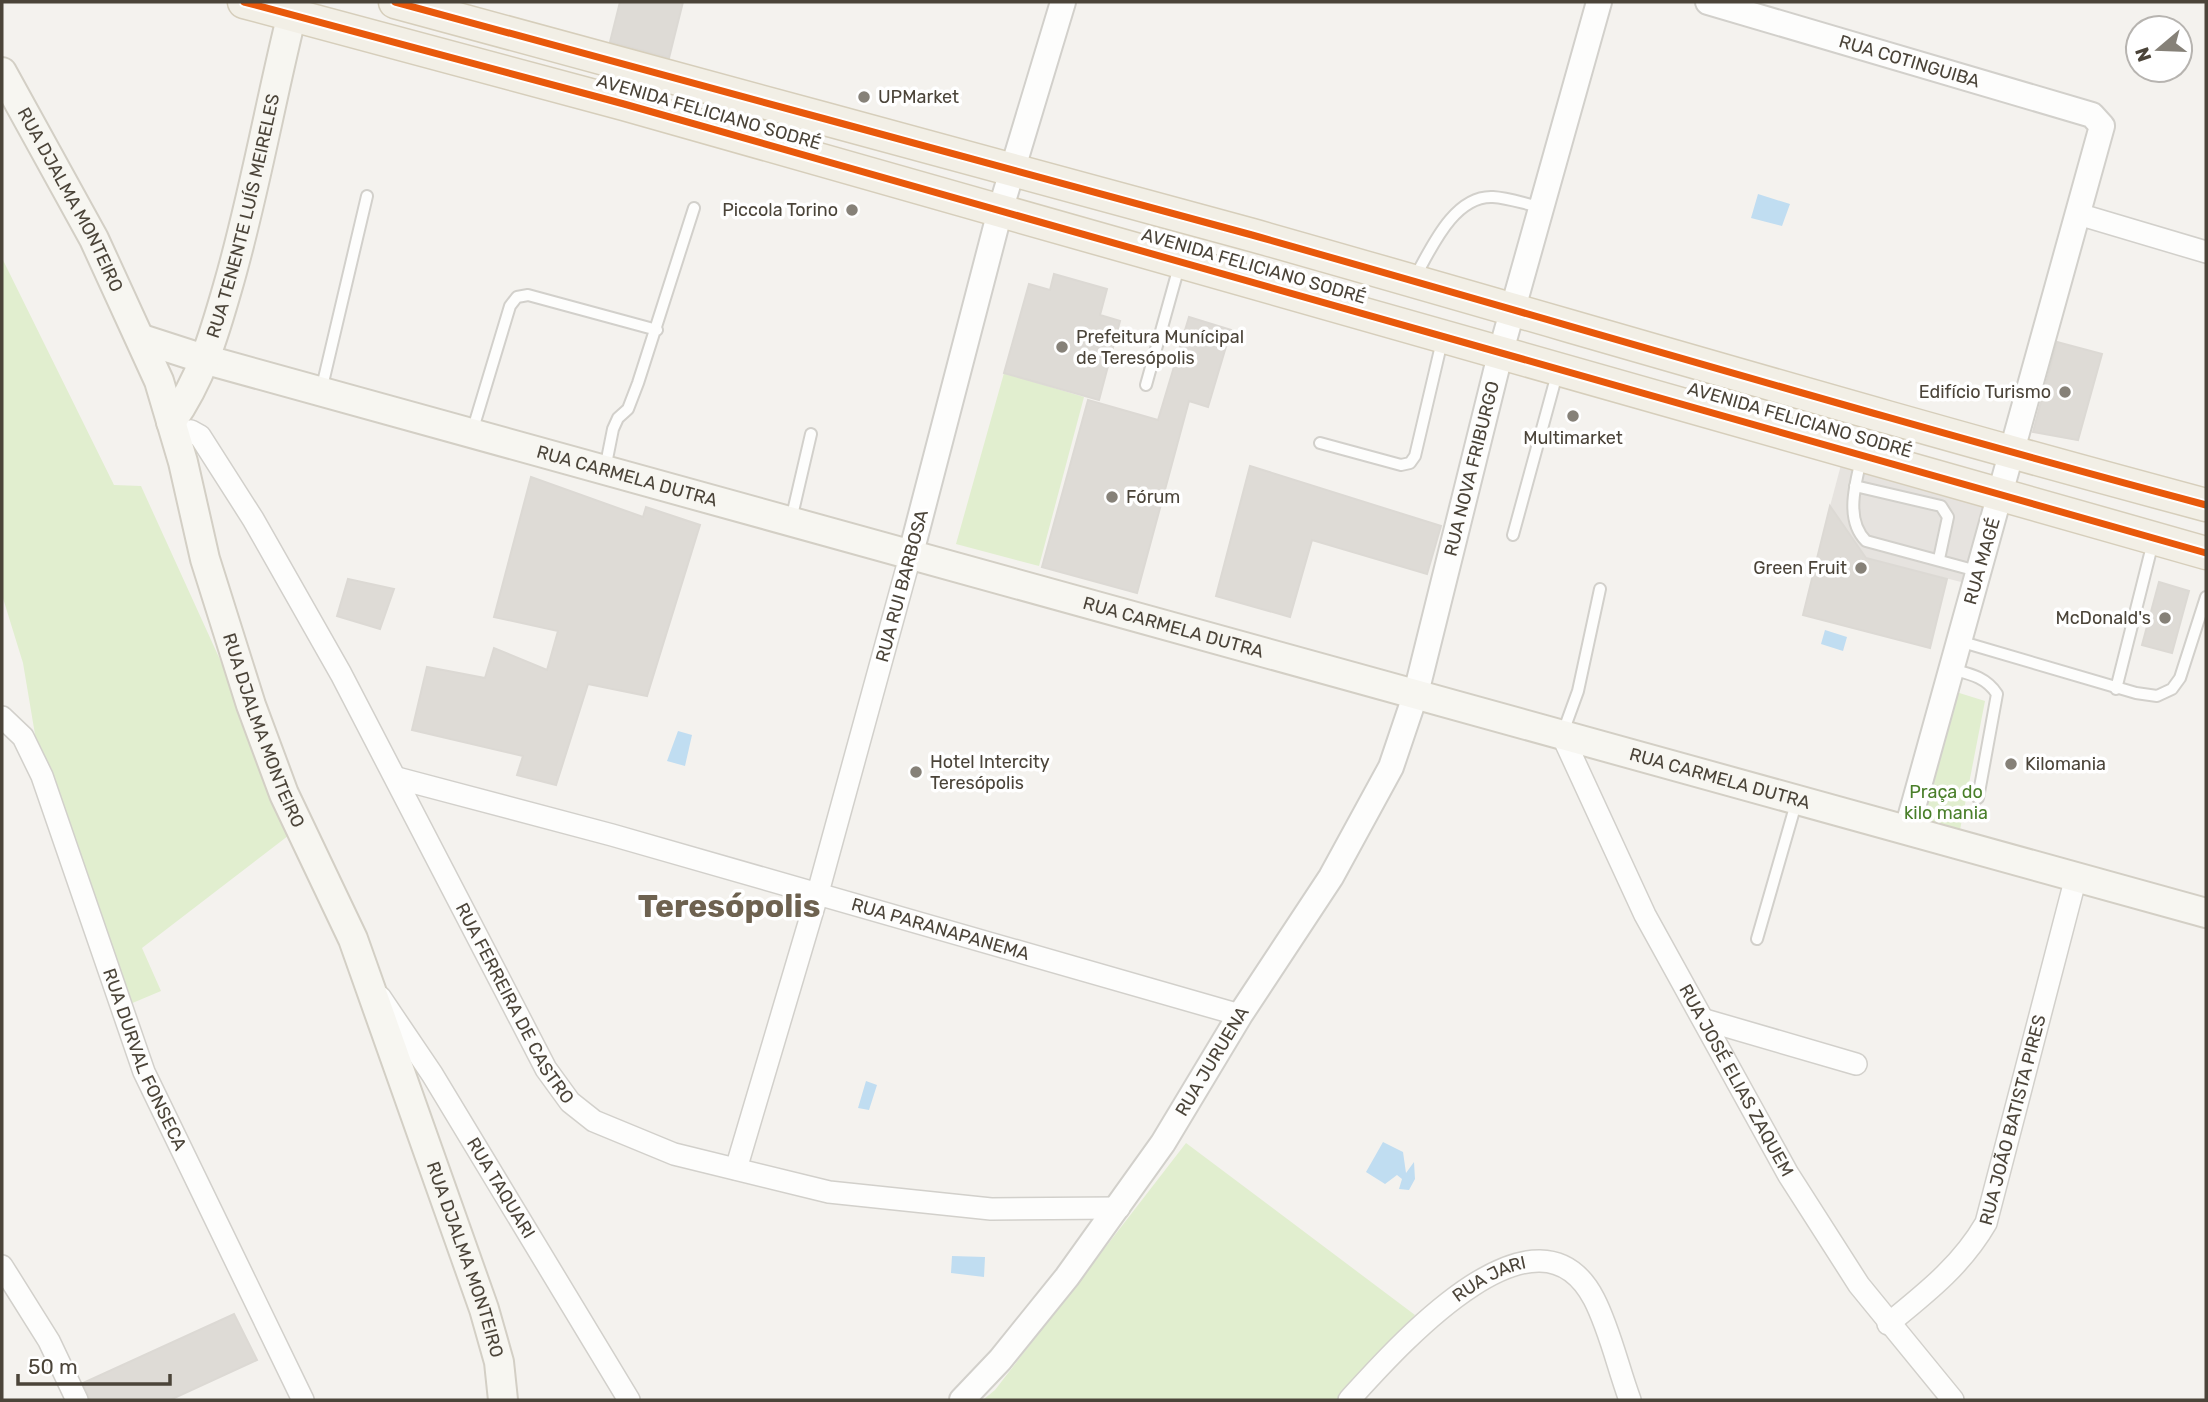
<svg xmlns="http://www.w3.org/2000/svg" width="2208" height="1402" font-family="Rubik,sans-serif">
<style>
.green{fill:#e1eecf}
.parking{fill:#e6e3df}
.water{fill:#c0ddf1}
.building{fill:#dedbd6;stroke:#dcd9d4;stroke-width:2}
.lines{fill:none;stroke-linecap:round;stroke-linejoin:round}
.service-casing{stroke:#d2d0cb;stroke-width:14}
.minor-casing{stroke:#d2d0cb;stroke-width:24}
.tertiary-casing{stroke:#d2d0cb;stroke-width:28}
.secondary-casing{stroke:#d3cfc5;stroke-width:32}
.primary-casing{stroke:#d6cebb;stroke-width:35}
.service{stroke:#fdfdfc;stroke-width:10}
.minor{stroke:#fdfdfc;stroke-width:21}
.tertiary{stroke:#fdfdfc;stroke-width:24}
.secondary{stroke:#f7f6f1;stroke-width:28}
.primary{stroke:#f2efe6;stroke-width:32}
.cycleway-casing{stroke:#fff;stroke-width:11}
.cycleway{stroke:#e8590c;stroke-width:7}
.poi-dot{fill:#868178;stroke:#fff;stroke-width:2.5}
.labels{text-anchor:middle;stroke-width:7;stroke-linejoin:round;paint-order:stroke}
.street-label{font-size:18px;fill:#4b4439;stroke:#fff}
.poi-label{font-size:18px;fill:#4b4439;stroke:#fff;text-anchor:start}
.park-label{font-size:18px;fill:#4a7f2a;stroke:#fff}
.town-label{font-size:32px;font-weight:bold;fill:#6e6250;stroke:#fff}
</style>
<rect width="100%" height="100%" fill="#f4f2ee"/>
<path class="green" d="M 2,258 L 114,485 L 141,486 L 297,829 L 142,948 L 161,991 L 123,1007 L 41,770 L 23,663 L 2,595 Z
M 1004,373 L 1084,397 L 1039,566 L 956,544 Z
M 1953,691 L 1985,701 L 1960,830 L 1923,822 Z
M 1186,1143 L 1415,1315 L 1341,1400 L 983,1400 L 995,1390 Z"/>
<path class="parking" d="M 1841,465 L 1985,502 L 1965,583 L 1866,558 L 1830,506 Z"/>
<path class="water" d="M 1758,194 L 1790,204 L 1782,226 L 1751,218 Z
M 1825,630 L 1847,637 L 1843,651 L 1821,644 Z
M 678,731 L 692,735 L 685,766 L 667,761 Z
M 866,1081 L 877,1085 L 869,1110 L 858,1108 Z
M 1383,1142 L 1403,1152 L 1406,1173 L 1414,1162 L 1415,1179 L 1409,1190 L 1399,1189 L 1402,1179 L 1397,1175 L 1385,1184 L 1366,1172 Z
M 952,1256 L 985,1257 L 984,1277 L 951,1273 Z"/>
<path class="building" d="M 620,2 L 683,2 L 669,58 L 610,42 Z
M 1054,274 L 1107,289 L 1100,315 L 1120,321 L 1099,400 L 1004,373 L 1029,284 L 1050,290 Z
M 1189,317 L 1231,330 L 1208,407 L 1189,401 L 1137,593 L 1042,567 L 1088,400 L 1158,420 Z
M 2057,342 L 2102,354 L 2078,440 L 2033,432 Z
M 1250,466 L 1441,526 L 1427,574 L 1312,540 L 1290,617 L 1216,596 Z
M 531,477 L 643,517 L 646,507 L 700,525 L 647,696 L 588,684 L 556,785 L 517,775 L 523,756 L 412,730 L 427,667 L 485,678 L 494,648 L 547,670 L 558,631 L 494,617 Z
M 1830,506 L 1866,558 L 1947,579 L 1930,648 L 1803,615 Z
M 348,579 L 394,589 L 380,629 L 337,616 Z
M 2159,582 L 2189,591 L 2172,653 L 2142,645 Z
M 234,1314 L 257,1360 L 170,1400 L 90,1400 L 83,1383 Z"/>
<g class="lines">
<defs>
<path id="service" d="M 1414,279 C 1430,251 1453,195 1493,197 C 1509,198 1525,204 1541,207
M 1146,385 L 1180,263
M 321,391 L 367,196
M 472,432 L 510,306 L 517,297 L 528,295 L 657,330
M 1320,443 L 1401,465 L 1410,463 L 1415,456 L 1442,341
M 1861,460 C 1855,485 1845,520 1866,541 L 1977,571
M 605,469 L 613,429 L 618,418 L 628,409 L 638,383 L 694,208
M 1855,486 L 1941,506 L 1948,517 L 1939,559
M 791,520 L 811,434
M 1513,535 L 1557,374
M 1959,641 L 2136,693 L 2157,696 L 2172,689 L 2180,678 L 2206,597
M 1951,669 C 1970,674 1986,677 1997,694 L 1978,798
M 2116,689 L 2153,542
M 1562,735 L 1578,691 L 1600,589
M 1757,939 L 1797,800"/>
<g id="minor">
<path d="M 2078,214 L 2206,252"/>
<path id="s1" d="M 178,443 L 191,431 L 200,436 L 253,519 L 341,674 L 546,1069 L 570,1102 L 594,1121 L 674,1154 L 829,1192 L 991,1209 L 1119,1208"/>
<path id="s2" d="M 2,717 L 23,737 L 42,776 L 144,1072 L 303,1400"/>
<path id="s3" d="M 1562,735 L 1645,915 L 1788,1174 L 1859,1285 L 1953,1400"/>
<path id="s4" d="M 397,778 L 612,835 L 1240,1015"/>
<path id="s5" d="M 380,997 L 432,1074 L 629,1400"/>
<path d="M 1705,1020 L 1856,1064"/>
<path d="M 736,1169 L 817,896 L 911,553"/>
<path d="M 2,1266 L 49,1341 L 77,1400"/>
<path id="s6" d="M 1888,1324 C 1926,1293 1961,1266 1986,1223 L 2076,877"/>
<path id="s7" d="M 1349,1400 C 1392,1353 1536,1187 1594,1299 C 1610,1330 1618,1368 1630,1400"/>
</g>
<g id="tertiary">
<path id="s8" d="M 1708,2 L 2092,115 L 2102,126 L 1907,829"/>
<path d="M 911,553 L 1000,211 L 1063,2"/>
<path id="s9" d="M 962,1400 L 1000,1360 L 1067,1277 L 1163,1143 L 1240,1015 L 1331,877 L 1391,767 L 1416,693 L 1501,351 L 1599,2"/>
</g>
<g id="secondary">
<path id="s10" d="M 2,72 L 94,239 L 159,381 L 183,462 L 205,559 L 251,705 L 284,794 L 353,939 L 484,1309 L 499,1362 L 503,1400"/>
<path id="s11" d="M 142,339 L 207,360 L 2206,913"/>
<path id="s12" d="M 171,422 C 201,380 214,335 228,286 C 255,193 271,96 295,2"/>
</g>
<path id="primary" d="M 244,2 L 624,104 L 2206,553
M 395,2 C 680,82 967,155 1252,235 C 1570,325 1887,420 2206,505"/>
</defs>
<use href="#service" class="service-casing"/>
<use href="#minor" class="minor-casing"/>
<use href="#tertiary" class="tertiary-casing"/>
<use href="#secondary" class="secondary-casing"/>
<use href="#primary" class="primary-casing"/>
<use href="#service" class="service"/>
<use href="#minor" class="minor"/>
<use href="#tertiary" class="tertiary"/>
<use href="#secondary" class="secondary"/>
<use href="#primary" class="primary"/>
<defs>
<path id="cycleway" d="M 244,2 L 624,104 L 2206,553
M 395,2 C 680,82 967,155 1252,235 C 1570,325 1887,420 2206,505"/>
</defs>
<use href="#cycleway" class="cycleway-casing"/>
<use href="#cycleway" class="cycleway"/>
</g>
<g class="poi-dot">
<circle cx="864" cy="97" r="7"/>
<circle cx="852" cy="210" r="7"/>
<circle cx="1062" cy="347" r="7"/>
<circle cx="2065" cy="392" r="7"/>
<circle cx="1573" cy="416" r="7"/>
<circle cx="1112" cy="497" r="7"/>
<circle cx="1861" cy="568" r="7"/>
<circle cx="2165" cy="618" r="7"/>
<circle cx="2011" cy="764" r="7"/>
<circle cx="916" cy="772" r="7"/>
</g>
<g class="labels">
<g class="street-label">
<text dy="6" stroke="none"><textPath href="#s8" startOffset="210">RUA COTINGUIBA</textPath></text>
<text transform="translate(709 112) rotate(16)" y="6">AVENIDA FELICIANO SODRÉ</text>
<text dy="6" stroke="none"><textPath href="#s10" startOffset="145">RUA DJALMA MONTEIRO</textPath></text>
<text dy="6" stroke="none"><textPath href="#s12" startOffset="220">RUA TENENTE LUÍS MEIRELES</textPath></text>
<text transform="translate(1254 266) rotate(16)" y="6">AVENIDA FELICIANO SODRÉ</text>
<text transform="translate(1800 420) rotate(16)" y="6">AVENIDA FELICIANO SODRÉ</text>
<text dy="6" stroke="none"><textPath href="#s9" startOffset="1076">RUA NOVA FRIBURGO</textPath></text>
<text dy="6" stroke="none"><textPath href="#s11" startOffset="504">RUA CARMELA DUTRA</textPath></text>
<text transform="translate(1982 561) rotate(-74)" y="6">RUA MAGÉ</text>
<text transform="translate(902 586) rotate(-75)" y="6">RUA RUI BARBOSA</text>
<text dy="6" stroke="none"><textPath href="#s11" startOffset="1071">RUA CARMELA DUTRA</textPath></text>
<text dy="6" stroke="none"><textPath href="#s10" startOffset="712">RUA DJALMA MONTEIRO</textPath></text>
<text dy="6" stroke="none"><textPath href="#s11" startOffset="1638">RUA CARMELA DUTRA</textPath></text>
<text dy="6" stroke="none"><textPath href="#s4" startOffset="564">RUA PARANAPANEMA</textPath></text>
<text dy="6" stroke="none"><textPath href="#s1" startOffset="677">RUA FERREIRA DE CASTRO</textPath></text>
<text dy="6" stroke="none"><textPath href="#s2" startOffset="374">RUA DURVAL FONSECA</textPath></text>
<text dy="6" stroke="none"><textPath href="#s9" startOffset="422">RUA JURUENA</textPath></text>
<text dy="6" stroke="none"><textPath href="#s3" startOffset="387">RUA JOSÉ ELIAS ZAQUEM</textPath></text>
<text dy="6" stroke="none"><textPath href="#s6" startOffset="248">RUA JOÃO BATISTA PIRES</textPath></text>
<text dy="6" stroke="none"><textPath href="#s5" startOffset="226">RUA TAQUARI</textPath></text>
<text dy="6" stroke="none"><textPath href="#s10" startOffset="1279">RUA DJALMA MONTEIRO</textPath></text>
<text dy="6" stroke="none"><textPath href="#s7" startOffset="187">RUA JARI</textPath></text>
</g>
<g class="poi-label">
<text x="878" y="103">UPMarket</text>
<text x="838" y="216" text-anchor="end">Piccola Torino</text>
<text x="1076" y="343">Prefeitura Munícipal<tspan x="1076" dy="21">de Teresópolis</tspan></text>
<text x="2051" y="398" text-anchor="end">Edifício Turismo</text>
<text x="1573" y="444" text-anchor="middle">Multimarket</text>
<text x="1126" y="503">Fórum</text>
<text x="1847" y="574" text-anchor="end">Green Fruit</text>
<text x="2151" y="624" text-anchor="end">McDonald's</text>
<text x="930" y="768">Hotel Intercity<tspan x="930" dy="21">Teresópolis</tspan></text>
<text x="2025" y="770">Kilomania</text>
</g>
<g class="park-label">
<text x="1946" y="798">Praça do<tspan x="1946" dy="21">kilo mania</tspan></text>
</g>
<g class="town-label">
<text x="729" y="917">Teresópolis</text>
</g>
</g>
<rect width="2208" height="1402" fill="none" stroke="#4b4439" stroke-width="7"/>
<g transform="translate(2159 49) rotate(251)"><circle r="33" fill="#ffffff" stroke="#b7b4b0" stroke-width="2"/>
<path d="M0-5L12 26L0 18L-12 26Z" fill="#868178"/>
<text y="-10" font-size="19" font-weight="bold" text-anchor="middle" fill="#4b4439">N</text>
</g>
<path d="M18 1374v10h152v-10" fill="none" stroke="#4b4439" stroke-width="3.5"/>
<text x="28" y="1374" font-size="21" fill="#4b4439" stroke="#ffffff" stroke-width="5" paint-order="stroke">50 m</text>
</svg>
